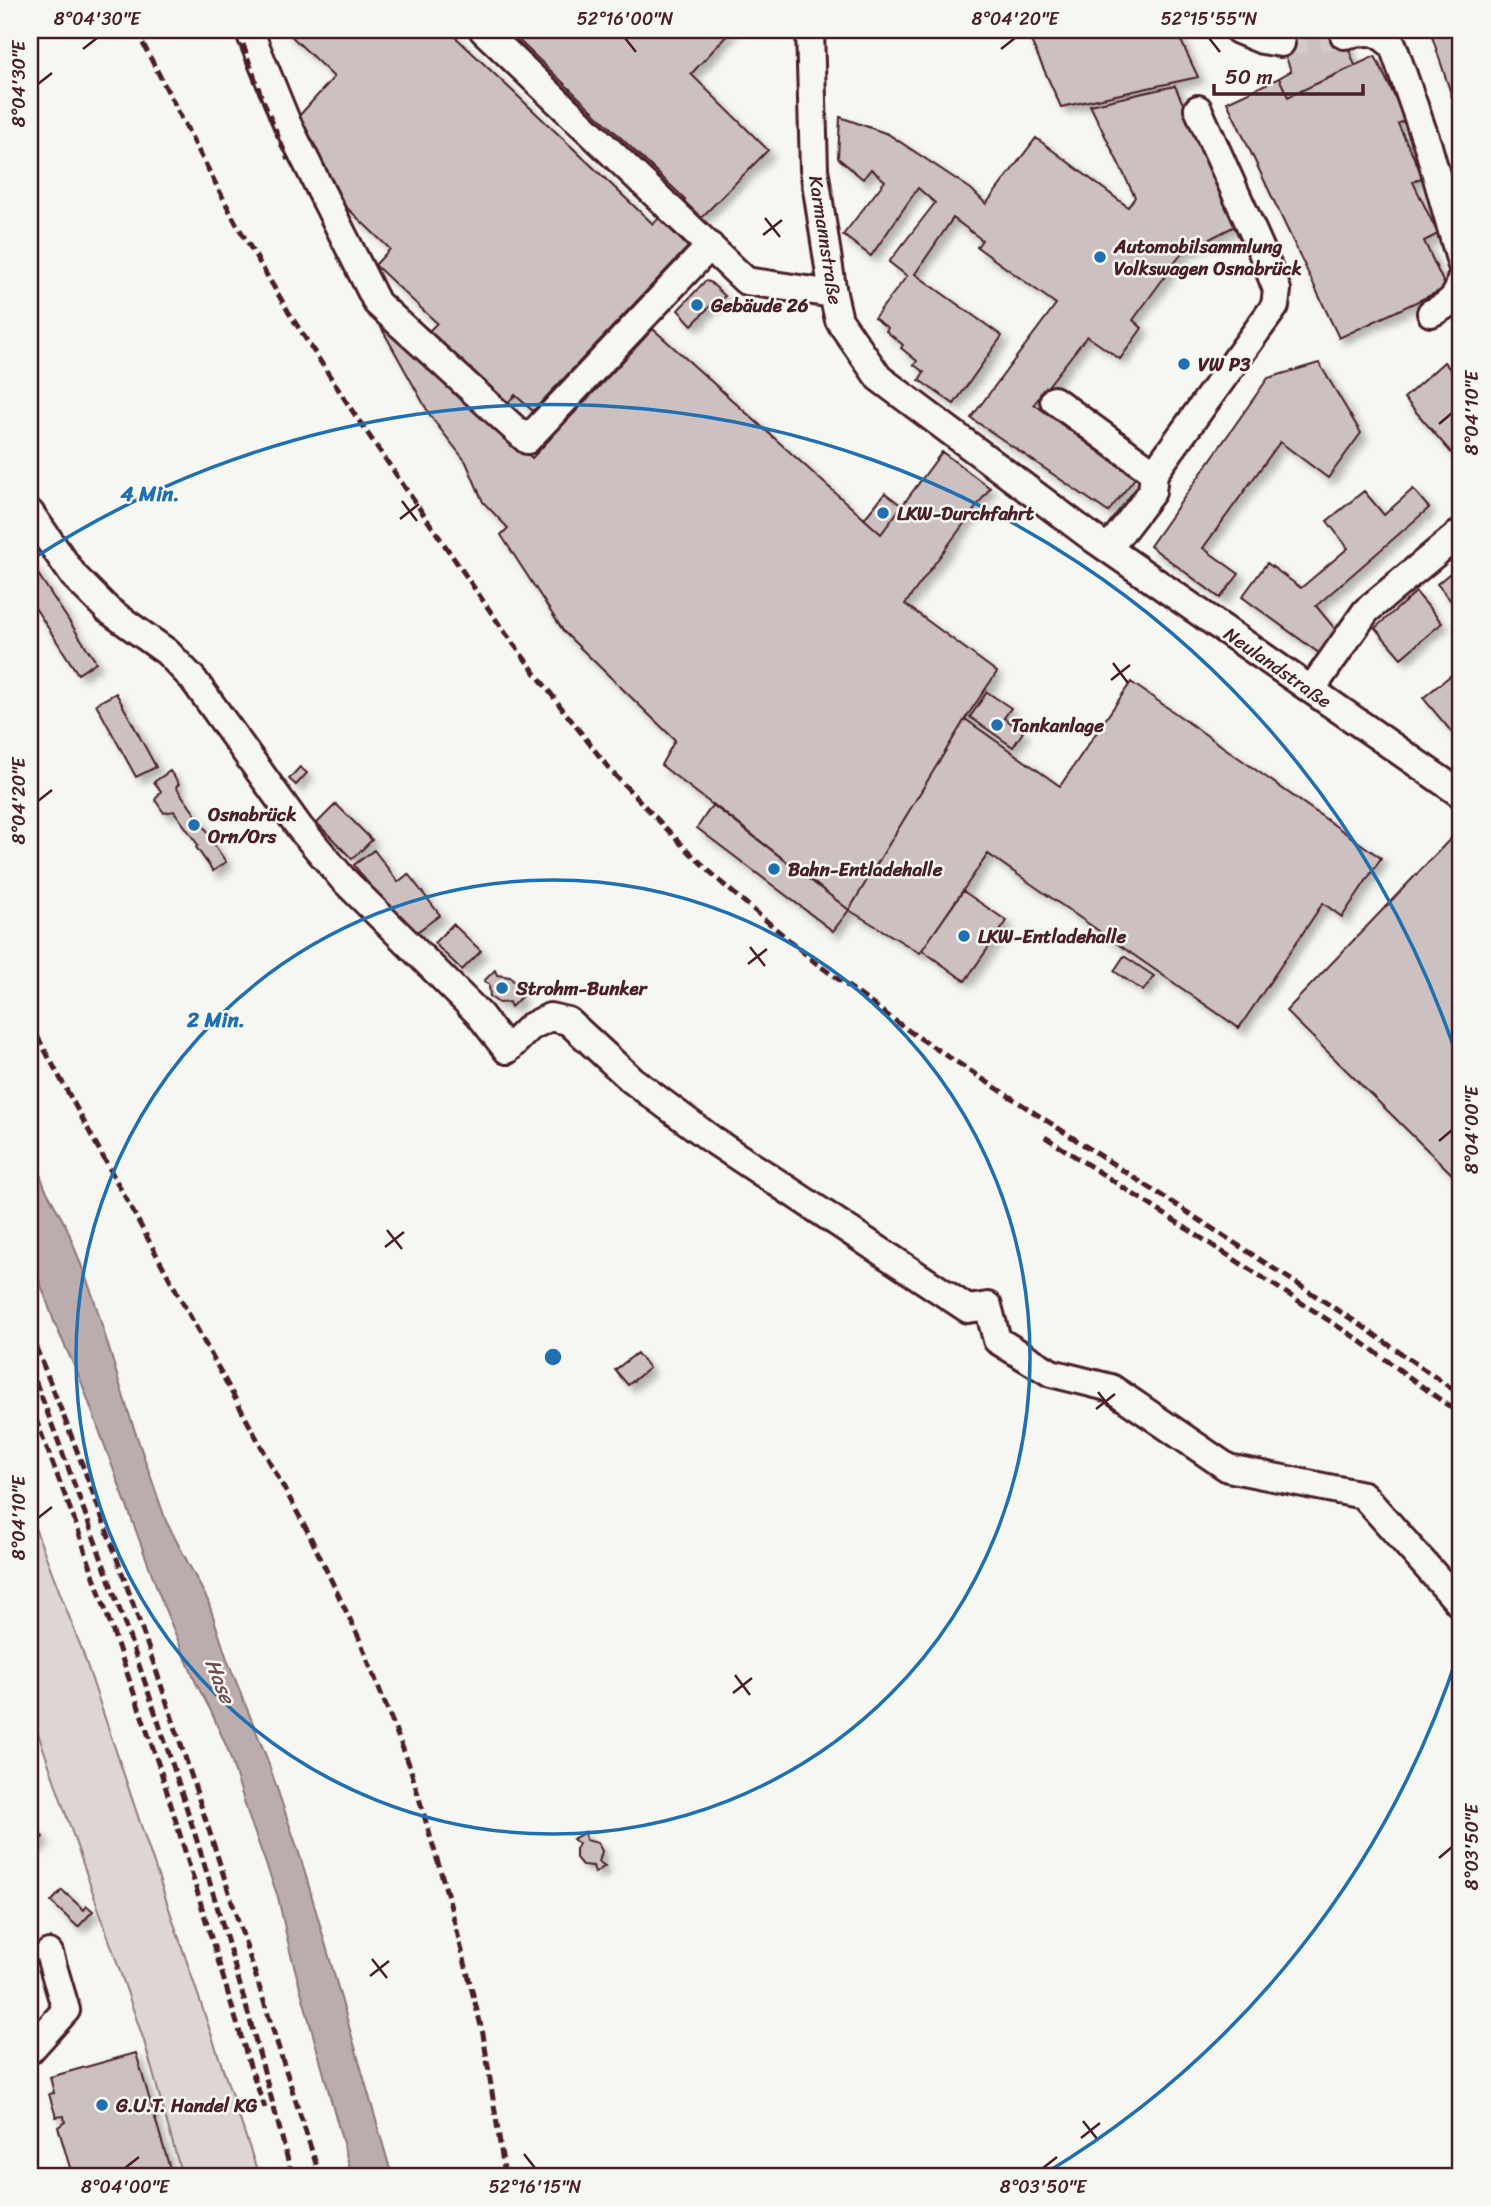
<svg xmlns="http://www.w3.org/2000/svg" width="1491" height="2206" font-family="Sriracha,sans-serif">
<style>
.green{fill:#ddd6d5;stroke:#947a80;stroke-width:2}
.water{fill:#bbadae;stroke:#8e747a;stroke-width:2}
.building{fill:#ccc1c0;stroke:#4a1f2b;stroke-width:2;filter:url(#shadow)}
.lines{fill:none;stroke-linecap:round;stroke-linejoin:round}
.minor-tunnel{stroke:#d4cbca;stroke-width:26;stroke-dasharray:26 13;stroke-linecap:butt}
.minor-casing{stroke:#4a1f2b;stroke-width:32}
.minor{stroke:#f6f6f2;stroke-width:26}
.rail{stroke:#4a1f2b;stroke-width:5;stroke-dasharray:10 5;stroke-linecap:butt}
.ticks{fill:none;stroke:#4a1f2b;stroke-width:2.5}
.ring{fill:none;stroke:#1f6fb2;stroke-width:3.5}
.poi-dot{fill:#1f6fb2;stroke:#f6f6f2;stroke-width:2.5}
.labels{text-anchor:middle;stroke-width:5;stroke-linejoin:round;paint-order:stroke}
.street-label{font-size:19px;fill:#4a1f2b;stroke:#f6f6f2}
.poi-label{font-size:19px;font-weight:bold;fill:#4a1f2b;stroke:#f6f6f2;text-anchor:start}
.water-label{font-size:21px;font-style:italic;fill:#6c4a52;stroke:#f6f6f2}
.centre{fill:#1f6fb2;stroke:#f6f6f2;stroke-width:3.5}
.ring-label{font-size:21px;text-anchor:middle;font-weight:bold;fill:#1f6fb2;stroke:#f6f6f2;stroke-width:5;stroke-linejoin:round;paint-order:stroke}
.neatline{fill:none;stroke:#4a1f2b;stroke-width:2.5}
.ticks-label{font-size:18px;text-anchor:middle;fill:#4a1f2b}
</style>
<defs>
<filter id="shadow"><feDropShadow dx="6" dy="6" stdDeviation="3.5" flood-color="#0004"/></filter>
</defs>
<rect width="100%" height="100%" fill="#f6f6f2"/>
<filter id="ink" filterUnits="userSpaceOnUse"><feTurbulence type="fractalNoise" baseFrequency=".0143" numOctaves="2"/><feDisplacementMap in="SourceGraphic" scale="14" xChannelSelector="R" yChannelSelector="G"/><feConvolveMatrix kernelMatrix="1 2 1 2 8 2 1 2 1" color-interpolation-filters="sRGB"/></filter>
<g filter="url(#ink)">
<path class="green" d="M 30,1515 L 82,1650 L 259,2176 L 182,2176 L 144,2041 L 30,1710 Z"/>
<path class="water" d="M 30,1146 L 45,1188 L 67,1228 L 94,1299 L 127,1408 L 166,1521 L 208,1601 L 227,1659 L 266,1756 L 301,1859 L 392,2176 L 352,2176 L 290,1951 L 278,1897 L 250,1820 L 228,1750 L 211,1711 L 196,1683 L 164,1607 L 81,1381 L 55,1324 L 30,1254 Z"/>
<path class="building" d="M 285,30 L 448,30 L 653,224 L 659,218 L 688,247 L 533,411 L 515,395 L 505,406 L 426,334 L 437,323 L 375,265 L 390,249 L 341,202 L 299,116 L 334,77 Z
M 508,30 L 732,30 L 691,74 L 768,150 L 701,218 L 682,202 L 685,199 Z
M 1026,30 L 1176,30 L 1198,77 L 1061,107 Z
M 1276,30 L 1342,30 L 1355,66 L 1288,97 L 1279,78 L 1291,71 Z
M 1430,30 L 1461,30 L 1461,137 L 1454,113 L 1457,112 Z
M 1375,56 L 1406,120 L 1398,124 L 1423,177 L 1413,182 L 1438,234 L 1424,241 L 1446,288 L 1339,338 L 1227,102 L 1279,78 L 1288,97 Z
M 1175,86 L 1237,225 L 1182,253 L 1133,320 L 1142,328 L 1120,359 L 1087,336 L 1034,404 L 1135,478 L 1108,512 L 971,418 L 1056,304 L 977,247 L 982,240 L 953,218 L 915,274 L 1002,336 L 954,404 L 919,380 L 924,372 L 914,365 L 917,361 L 901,348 L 903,345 L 886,331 L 888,328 L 874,318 L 907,276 L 889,262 L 935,203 L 918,188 L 871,256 L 843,235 L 885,181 L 871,169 L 863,179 L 838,158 L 840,117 L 888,134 L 971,189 L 986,204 L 1036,138 L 1128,207 L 1135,197 L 1090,105 Z
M 1461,179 L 1461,198 L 1456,181 Z
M 705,281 L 710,282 L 725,296 L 716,306 L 713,303 L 692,325 L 678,310 Z
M 372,311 L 532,458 L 653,329 L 881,534 L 942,452 L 990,488 L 905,604 L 997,672 L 965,719 L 849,910 L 661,765 L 675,740 L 564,632 L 501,535 L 508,528 L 483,502 L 466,462 L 431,417 Z
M 1444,362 L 1461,382 L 1461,464 L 1404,398 Z
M 1319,363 L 1361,433 L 1328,478 L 1280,442 L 1203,548 L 1239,574 L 1220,598 L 1150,546 L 1268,378 Z
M 1413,489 L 1429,508 L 1316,606 L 1336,630 L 1319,653 L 1242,597 L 1267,563 L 1301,588 L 1348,548 L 1327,521 L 1364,491 L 1384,515 Z
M 885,493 L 902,506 L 881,534 L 864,519 Z
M 30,562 L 96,662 L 78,674 L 30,600 Z
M 1461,564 L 1461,613 L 1437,584 Z
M 1416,592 L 1442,623 L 1401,658 L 1375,628 Z
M 1461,667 L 1461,731 L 1455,736 L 1423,698 Z
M 1131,682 L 1381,858 L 1342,917 L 1323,903 L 1239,1028 L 988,854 L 920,953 L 849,910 L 965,719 L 1060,786 Z
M 987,692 L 1011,708 L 1004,718 L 1023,732 L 1013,747 L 970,717 Z
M 116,693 L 156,767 L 136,777 L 96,704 Z
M 300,767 L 307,773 L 296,785 L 289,779 Z
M 170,771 L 179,784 L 176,787 L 212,838 L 210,839 L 226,862 L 213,871 L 196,847 L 198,845 L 174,811 L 164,813 L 155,800 L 161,791 L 154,782 Z
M 336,804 L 372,840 L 352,859 L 317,823 Z
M 713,804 L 849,910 L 833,931 L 697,828 Z
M 1455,834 L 1461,840 L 1461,1183 L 1286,1011 Z
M 374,850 L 398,882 L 408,874 L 440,915 L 410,937 L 354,865 Z
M 963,891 L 1007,921 L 965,981 L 922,950 Z
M 453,924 L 481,951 L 462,970 L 434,943 Z
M 1124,956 L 1154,976 L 1143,991 L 1114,971 Z
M 495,970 L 497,975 L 510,977 L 516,984 L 516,994 L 521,997 L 511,1007 L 509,1002 L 499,1003 L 490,997 L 489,984 L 484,981 Z
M 637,1353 L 649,1368 L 628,1385 L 615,1370 Z
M 30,1825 L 43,1837 L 30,1851 Z
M 585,1832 L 586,1840 L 598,1843 L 602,1851 L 599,1862 L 605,1866 L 595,1873 L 593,1866 L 582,1865 L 576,1858 L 576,1849 L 579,1844 L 573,1839 Z
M 62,1890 L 84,1910 L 87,1906 L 93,1911 L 78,1927 L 51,1902 Z
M 136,2053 L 172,2176 L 81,2176 L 80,2171 L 71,2171 L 58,2127 L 65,2122 L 64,2116 L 56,2117 L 49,2094 L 54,2093 L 50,2077 Z"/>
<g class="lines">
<path class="minor-tunnel" d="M 1281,43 L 1344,35"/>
<defs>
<path id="minor" d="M 249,30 L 287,123 L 377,303 L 527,440 L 710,246
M 483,30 L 746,281 L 833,294
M 810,30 L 814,169 L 833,294 L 839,320 L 879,378 L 1094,539 L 1461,794
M 1238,30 L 1262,40 L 1281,43
M 1344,35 C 1367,31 1375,28 1393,46 L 1428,146 L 1461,263
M 1431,313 C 1447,306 1459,297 1461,279
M 1054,400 L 1154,473 L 1152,492 L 1108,549
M 1154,473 L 1275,306 L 1277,290 L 1262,252 L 1198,109
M 30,513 L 74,576 L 108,610 L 167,652 L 193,679 L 300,828 L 343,879 L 479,1014 L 507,1050 L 530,1027 L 550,1017 L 568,1021 L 632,1080 L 714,1141 L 968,1309 L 988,1306 L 997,1340 L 1051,1373 L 1111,1388 L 1228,1468 L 1363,1495 L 1461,1605
M 1311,690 L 1366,611 L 1461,532
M 30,2050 L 66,2010 L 49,1953"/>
</defs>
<use href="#minor" class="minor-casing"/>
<use href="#minor" class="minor"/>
<path class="rail" d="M 136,30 L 236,223 L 291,316 L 355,415 L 506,634 L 564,711 L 611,771 L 684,847 L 723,884 L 816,963 L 912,1033 L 1359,1324 L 1461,1395
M 238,30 L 260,93 L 288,160
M 30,1023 L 308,1532 L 359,1638 L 409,1764 L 449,1900 L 483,2034 L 505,2176
M 1045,1137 L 1359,1340 L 1461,1415
M 30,1333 C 144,1607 228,1894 320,2176
M 30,1367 C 85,1510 137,1654 184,1800 C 224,1924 259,2050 292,2176
M 30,1404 L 77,1527 L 161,1772 L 250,2066 L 265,2108"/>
</g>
</g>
<path class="ticks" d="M 625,38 L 636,52M 1209,38 L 1220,52M 83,49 L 97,38M 1001,49 L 1015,38M 38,84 L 52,73M 765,218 L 780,237M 763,235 L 782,220M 1439,424 L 1452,413M 402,501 L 417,521M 400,519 L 419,504M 1113,663 L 1128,683M 1111,680 L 1130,665M 38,801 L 52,790M 750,947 L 765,966M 748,964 L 767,949M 1439,1141 L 1452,1130M 387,1230 L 402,1249M 385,1247 L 404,1232M 1098,1392 L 1113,1411M 1096,1409 L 1115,1394M 38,1518 L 52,1507M 735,1675 L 750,1695M 733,1693 L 752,1678M 1439,1858 L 1452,1847M 372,1959 L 387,1978M 370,1976 L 389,1961M 1083,2121 L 1098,2140M 1081,2138 L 1100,2123M 524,2154 L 535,2168M 125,2168 L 139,2157M 1043,2168 L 1057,2157"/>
<g class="ring">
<circle cx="553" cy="1357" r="477"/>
<path d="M1459 1651A953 953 0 0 1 1044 2174M34 558A953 953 0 0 1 1459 1063"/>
</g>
<g class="poi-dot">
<circle cx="1100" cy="257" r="7"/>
<circle cx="697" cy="305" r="7"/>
<circle cx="1184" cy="364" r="7"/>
<circle cx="883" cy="513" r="7"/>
<circle cx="997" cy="725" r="7"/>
<circle cx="194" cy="825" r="7"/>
<circle cx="774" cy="869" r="7"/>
<circle cx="964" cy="936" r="7"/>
<circle cx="502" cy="988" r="7"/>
<circle cx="102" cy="2105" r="7"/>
</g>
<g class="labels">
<g class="street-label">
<text transform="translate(826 240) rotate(81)" y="7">Karmannstraße</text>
<text transform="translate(1278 667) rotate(35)" y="7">Neulandstraße</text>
</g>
<g class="poi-label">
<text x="1114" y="253">Automobilsammlung<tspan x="1114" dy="22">Volkswagen Osnabrück</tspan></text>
<text x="711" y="312">Gebäude 26</text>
<text x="1198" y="371">VW P3</text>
<text x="897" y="520">LKW-Durchfahrt</text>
<text x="1011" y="732">Tankanlage</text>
<text x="208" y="821">Osnabrück<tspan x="208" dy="22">Orn/Ors</tspan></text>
<text x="788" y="876">Bahn-Entladehalle</text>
<text x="978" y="943">LKW-Entladehalle</text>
<text x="516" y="995">Strohm-Bunker</text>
<text x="116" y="2112">G.U.T. Handel KG</text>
</g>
<g class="water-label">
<text transform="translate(220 1681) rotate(68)" y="7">Hase</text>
</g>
</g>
<circle cx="553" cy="1357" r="10" class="centre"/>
<g class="ring-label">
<text x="150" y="501">4 Min.</text>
<text x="216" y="1027">2 Min.</text>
</g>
<rect width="1491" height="2206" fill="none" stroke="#f6f6f2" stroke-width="77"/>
<path d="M1214 84v10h149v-10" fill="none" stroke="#4a1f2b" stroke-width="3.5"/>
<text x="1225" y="84" font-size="21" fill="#4a1f2b" stroke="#f6f6f2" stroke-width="5" paint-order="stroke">50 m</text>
<rect x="38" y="38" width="1414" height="2130" class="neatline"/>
<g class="ticks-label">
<text x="97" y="25">8°04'30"E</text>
<text x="625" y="25">52°16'00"N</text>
<text x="1015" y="25">8°04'20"E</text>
<text x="1209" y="25">52°15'55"N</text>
<text transform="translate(19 84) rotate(-90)" y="6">8°04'30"E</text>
<text transform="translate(1472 413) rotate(-90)" y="6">8°04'10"E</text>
<text transform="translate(19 801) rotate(-90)" y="6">8°04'20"E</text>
<text transform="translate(1472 1130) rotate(-90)" y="6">8°04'00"E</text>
<text transform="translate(19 1518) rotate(-90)" y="6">8°04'10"E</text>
<text transform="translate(1472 1847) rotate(-90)" y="6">8°03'50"E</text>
<text x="125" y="2193">8°04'00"E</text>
<text x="535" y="2193">52°16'15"N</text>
<text x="1043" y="2193">8°03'50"E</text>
</g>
</svg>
